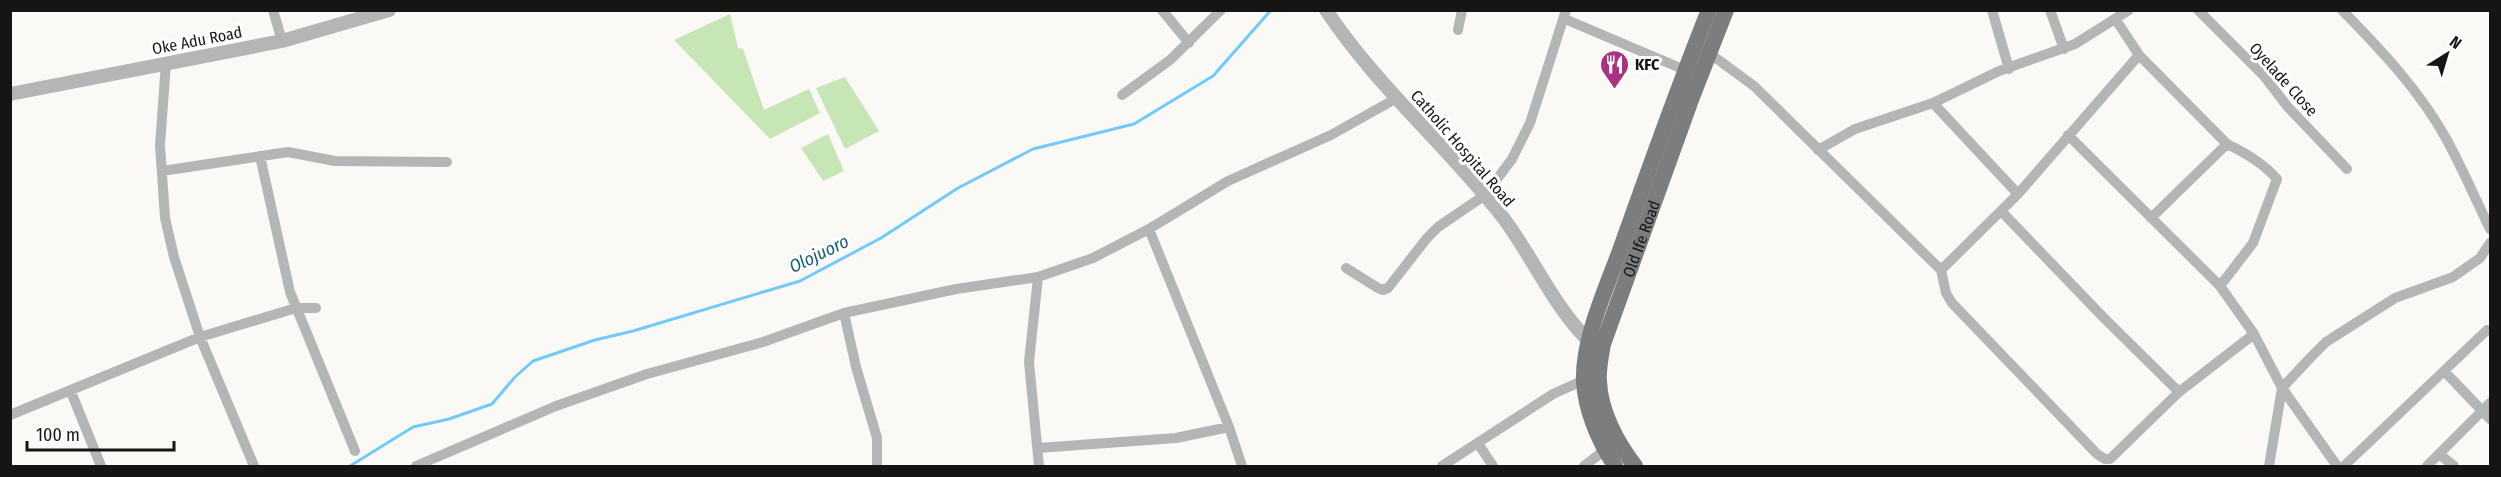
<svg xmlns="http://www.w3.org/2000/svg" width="2501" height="477" font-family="'Fira Sans Condensed',sans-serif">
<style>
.green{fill:#c6e6b6}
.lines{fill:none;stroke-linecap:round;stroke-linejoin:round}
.stream{stroke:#71cbf6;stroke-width:3}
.minor{stroke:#b4b6b6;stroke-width:10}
.tertiary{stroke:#b4b6b6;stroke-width:14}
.primary{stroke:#7b7e7d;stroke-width:16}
.labels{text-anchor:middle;stroke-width:6;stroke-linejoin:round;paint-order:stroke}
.street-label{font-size:16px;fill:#161514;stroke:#fff}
.poi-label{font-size:16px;font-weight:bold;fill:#161514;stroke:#fff;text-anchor:start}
.water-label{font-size:18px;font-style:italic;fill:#155d79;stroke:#fff}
</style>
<rect width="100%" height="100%" fill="#faf9f6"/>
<path class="green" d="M 730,14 L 738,48 L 743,49 L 764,110 L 809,89 L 820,113 L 770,139 L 674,40 Z
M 845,77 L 879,131 L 845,149 L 816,88 Z
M 828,134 L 844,171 L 823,181 L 801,148 Z"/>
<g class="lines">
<path class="stream" d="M 350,466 L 413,427 L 449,419 L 492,404 L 515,377 L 533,361 L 595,340 L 633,331 L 800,281 L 881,238 L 958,188 L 1033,149 L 1134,124 L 1213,76 L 1271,10"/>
<path class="minor" d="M 273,10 L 282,41
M 1162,10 L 1189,43
M 1992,10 L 2009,69
M 2050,10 L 2064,49
M 2198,10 L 2264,76 L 2287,106 L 2347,169
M 2342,10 C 2382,51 2421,92 2448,142 C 2463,170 2476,200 2490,229
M 1565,19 L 1685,70
M 2116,20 L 2139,55 L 2227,144 C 2246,153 2263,163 2277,179 L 2253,243 L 2220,286
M 1458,30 L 1462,10
M 1709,53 L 1754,86 L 1941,270 L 1946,293 L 1952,303 L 2097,454 L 2105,459 L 2110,459 L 2179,392 L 2254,334
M 166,63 L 160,145 L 165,218 L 174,257 L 200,337 L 254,466
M 1122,95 L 1170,60 L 1221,10
M 1933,103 L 2018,194
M 2068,135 L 2220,286 L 2254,334 L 2282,388 L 2337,466
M 1818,150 L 1855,129 L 1933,103 L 1999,71 L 2075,44 L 2129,10
M 260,156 L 290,292 L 355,451
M 162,171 L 288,152 L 335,161 L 447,162
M 2001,211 L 2104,318 L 2179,392
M 2151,218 L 2227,144
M 1149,229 L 1229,427 L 1242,466
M 1346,268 L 1378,288 L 1383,290 L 1388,288 L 1427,238 L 1438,227 L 1485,195 L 1512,159 L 1530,123 L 1566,10
M 1941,270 L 2018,194 L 2139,55
M 1038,277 L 1029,362 L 1039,466
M 844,313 L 856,367 L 877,438 L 877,466
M 2445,372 L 2490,419
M 71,392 L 101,466
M 10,415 L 200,337 L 296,308 L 316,308
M 1479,445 L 1493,466
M 1038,448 L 1176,438 L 1229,427
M 2439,454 L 2454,466
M 416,466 L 556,406 L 647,374 L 763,342 L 844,313 L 956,289 L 1038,277 L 1093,258 L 1149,229 L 1228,181 L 1331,135 L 1397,98
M 1442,466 L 1553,394 L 1584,380
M 1584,466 L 1605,450
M 2269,466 L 2282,388 L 2311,357 L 2326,342 L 2395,298 L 2453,277 L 2480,258 L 2490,243
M 2344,466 L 2487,330
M 2427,466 L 2490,403"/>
<path class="tertiary" d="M 1326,10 C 1375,84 1443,142 1498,211 C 1531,252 1551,304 1589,341
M 10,94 L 282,41 L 389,10"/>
<g class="primary">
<path d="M 1615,466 C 1599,441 1586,412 1584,382 C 1582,337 1609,283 1623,242 C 1651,164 1678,87 1709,10"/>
<path id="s1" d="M 1635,466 C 1617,443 1600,411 1599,381 C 1598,369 1601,356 1603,344 L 1692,97 L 1726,10"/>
</g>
</g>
<defs>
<symbol id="restaurant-pin" viewBox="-11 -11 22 30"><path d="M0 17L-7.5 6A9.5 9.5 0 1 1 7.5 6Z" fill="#ad3182" stroke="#fff"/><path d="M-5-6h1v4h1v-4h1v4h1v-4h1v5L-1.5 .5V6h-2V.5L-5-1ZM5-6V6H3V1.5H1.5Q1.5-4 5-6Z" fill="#fff"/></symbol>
</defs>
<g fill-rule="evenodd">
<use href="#restaurant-pin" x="1598" y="48" width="33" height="45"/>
</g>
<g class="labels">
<g class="street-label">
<text transform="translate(197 40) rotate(-11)" y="6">Oke Adu Road</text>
<text transform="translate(2284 79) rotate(48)" y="6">Oyelade Close</text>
<text transform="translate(1463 148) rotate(49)" y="6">Catholic Hospital Road</text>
<text dy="6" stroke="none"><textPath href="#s1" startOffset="243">Old Ife Road</textPath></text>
</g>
<g class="poi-label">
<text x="1635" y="70">KFC</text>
</g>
<g class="water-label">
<text transform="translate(819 254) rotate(-26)" y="6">Olojuoro</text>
</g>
</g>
<rect width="2501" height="477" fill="none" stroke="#161514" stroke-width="24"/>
<g transform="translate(2447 54) rotate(37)" stroke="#ffffff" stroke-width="4.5" paint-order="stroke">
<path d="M0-4.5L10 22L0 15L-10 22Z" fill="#161514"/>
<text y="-9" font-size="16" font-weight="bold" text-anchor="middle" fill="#161514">N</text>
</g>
<path d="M27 441v9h147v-9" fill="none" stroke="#161514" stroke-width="3"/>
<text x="36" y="441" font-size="18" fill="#161514" stroke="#ffffff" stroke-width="4.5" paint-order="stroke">100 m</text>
</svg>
